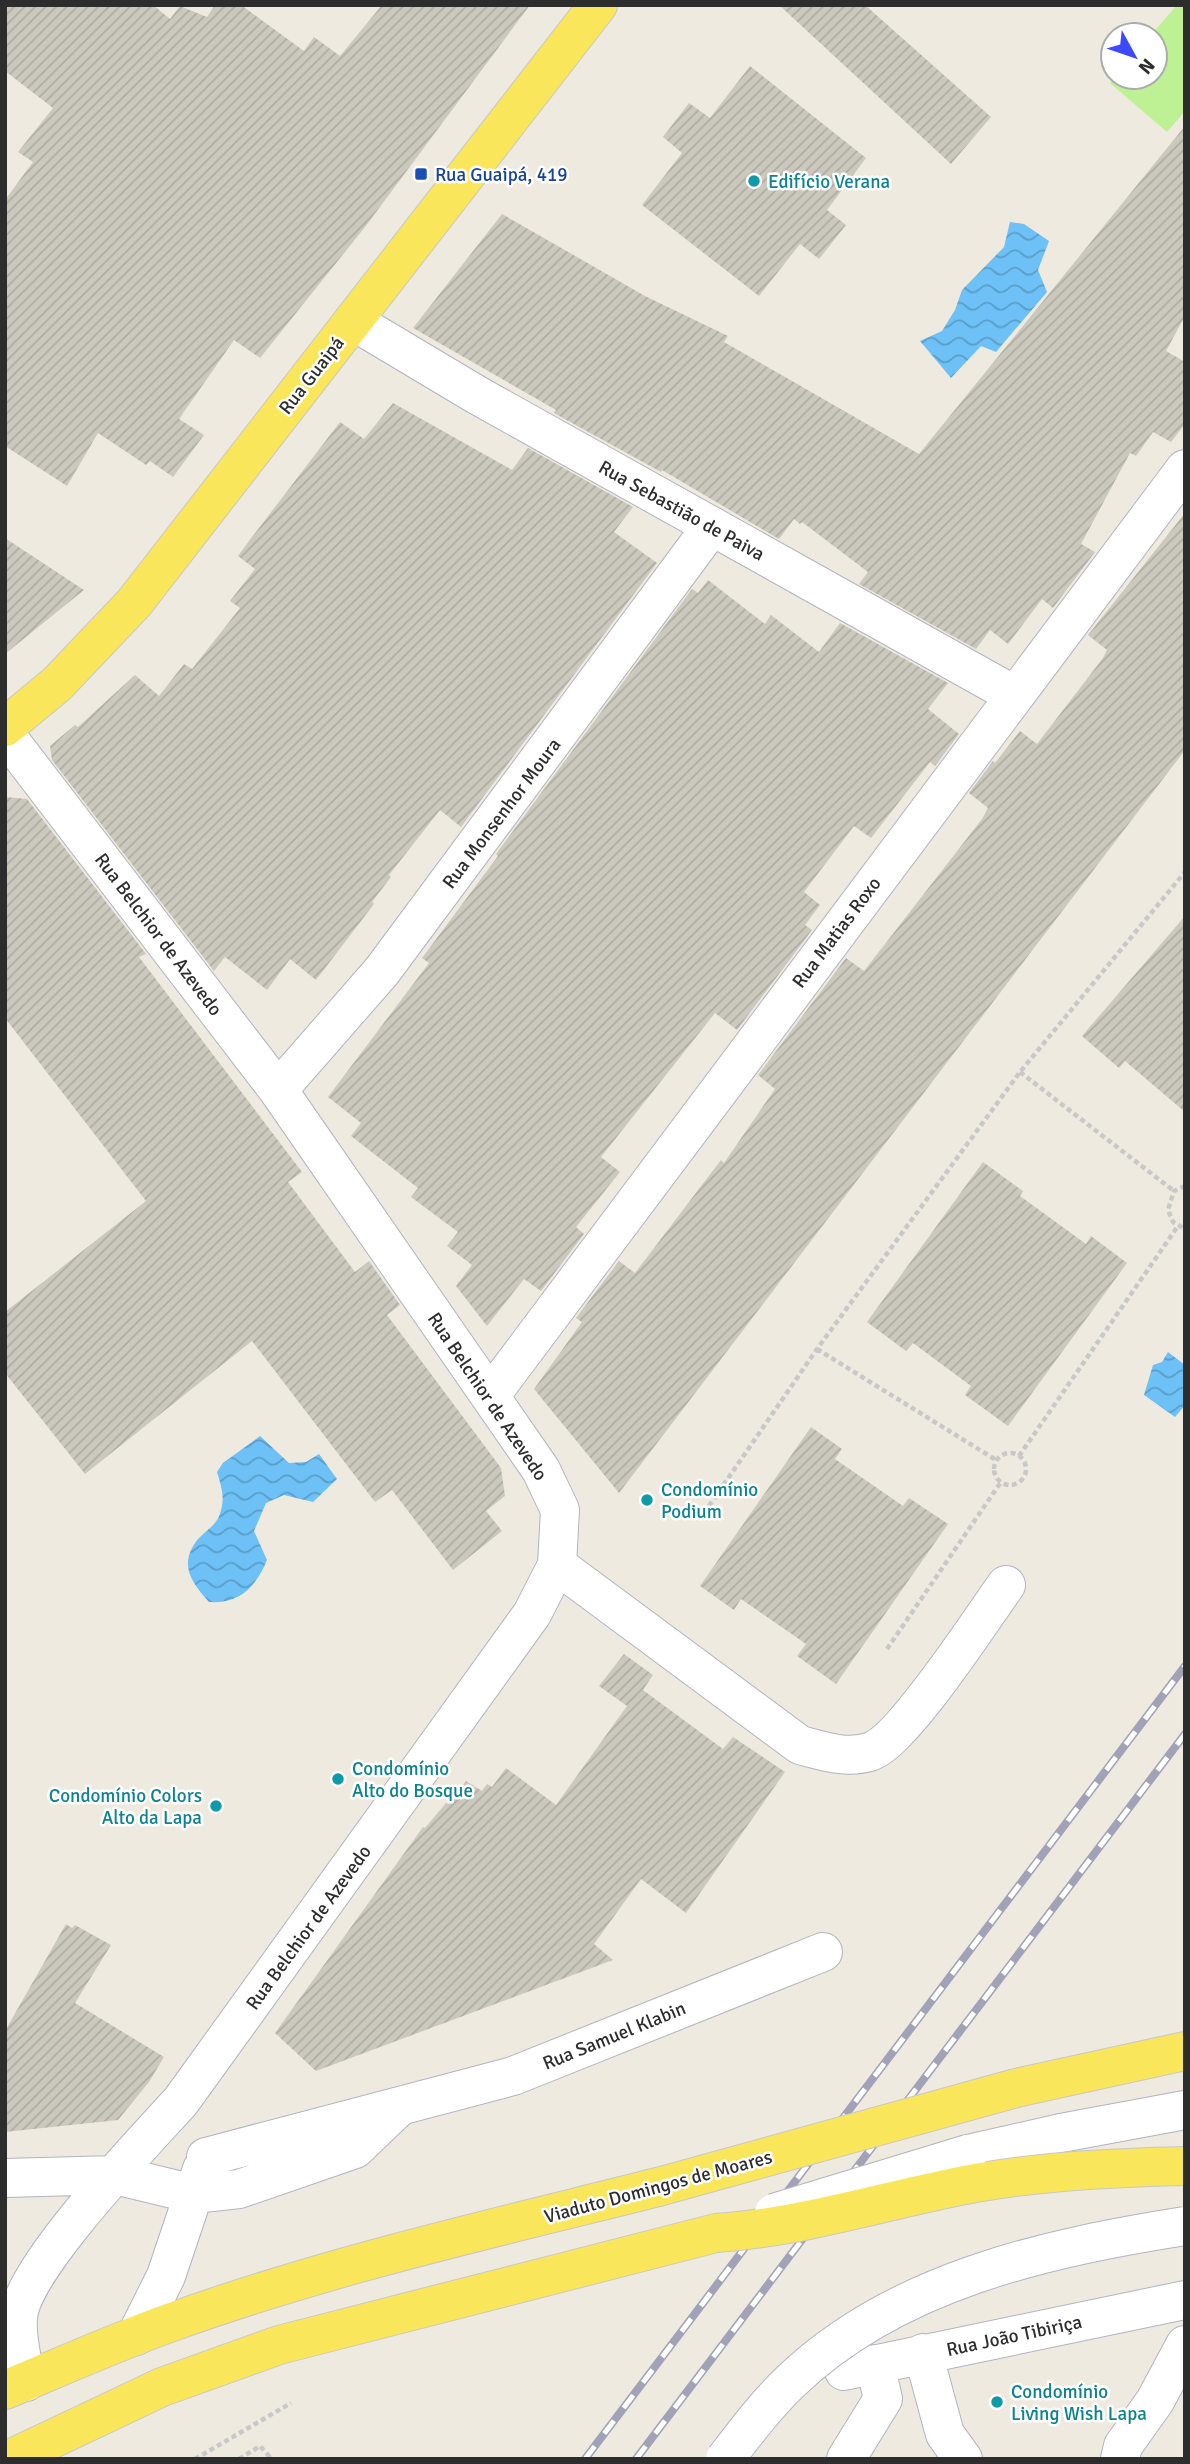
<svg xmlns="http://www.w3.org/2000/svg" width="1190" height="2464" font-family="Signika,sans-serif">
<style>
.pitch{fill:#bef094}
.water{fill:url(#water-waves)}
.building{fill:url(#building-hatch)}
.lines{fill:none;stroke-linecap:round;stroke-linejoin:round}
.minor-casing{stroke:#b3b3c1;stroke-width:40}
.major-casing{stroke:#c8c8c8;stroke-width:40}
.path{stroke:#c8c8c8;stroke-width:4.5;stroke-dasharray:5 3.5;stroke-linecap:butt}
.minor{stroke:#fff;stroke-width:38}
.major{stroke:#f9e65a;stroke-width:38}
.rail-casing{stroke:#a1a1b8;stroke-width:8}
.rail{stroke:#fff;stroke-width:5;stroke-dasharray:16;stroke-linecap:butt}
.minor-bridge-casing{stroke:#b3b3c1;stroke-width:40;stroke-linecap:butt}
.major-bridge-casing{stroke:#c8c8c8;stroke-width:40;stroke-linecap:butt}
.minor-bridge{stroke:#fff;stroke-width:38}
.major-bridge{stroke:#f9e65a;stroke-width:38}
.transit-dot{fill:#1a4fb4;stroke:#fff;stroke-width:2.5}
.culture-dot{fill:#0f9aa8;stroke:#fff;stroke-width:2.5}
.labels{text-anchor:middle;stroke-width:5;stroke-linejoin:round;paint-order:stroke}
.transit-label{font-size:19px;fill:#164399;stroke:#fff;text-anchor:start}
.culture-label{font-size:19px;fill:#0d838f;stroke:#fff;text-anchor:start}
.street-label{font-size:19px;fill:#2d2d2d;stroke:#fff}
</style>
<defs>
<pattern id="water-waves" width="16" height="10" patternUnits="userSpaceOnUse" patternTransform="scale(1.75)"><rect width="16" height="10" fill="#6dc1f6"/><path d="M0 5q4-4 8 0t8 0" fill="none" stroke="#5a9dc8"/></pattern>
<pattern id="building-hatch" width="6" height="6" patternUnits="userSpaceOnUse" patternTransform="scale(1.75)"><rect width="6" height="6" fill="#cbc8bd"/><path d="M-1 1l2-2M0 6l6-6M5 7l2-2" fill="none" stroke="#afaca3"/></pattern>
</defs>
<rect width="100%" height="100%" fill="#efeadf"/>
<path class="pitch" d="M 1177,5 L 1185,5 L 1185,111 L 1167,132 L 1110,83 L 1115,77 L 1155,77 L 1155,35 L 1151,35 Z"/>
<path class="water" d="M 1010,222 L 1024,224 L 1049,241 L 1038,270 L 1047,292 L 996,352 L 981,346 L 951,378 L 920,341 L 942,331 L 955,310 L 962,290 L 1004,247 Z
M 1168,1352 L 1185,1365 L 1185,1405 L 1175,1417 L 1144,1395 L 1153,1365 L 1162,1362 Z
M 260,1436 L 289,1463 L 306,1462 L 319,1454 L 337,1479 L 313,1502 L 284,1495 L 266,1503 L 254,1531 L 267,1560 C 256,1587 239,1604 209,1602 C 191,1582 178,1564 198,1539 C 207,1529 218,1525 221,1510 C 225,1497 221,1485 217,1472 L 223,1463 Z"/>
<path class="building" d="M 5,5 L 153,5 L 170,19 L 180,6 L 207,17 L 215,5 L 241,5 L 304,51 L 314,37 L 340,56 L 382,5 L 530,5 L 365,227 L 260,358 L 234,340 L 179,419 L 204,435 L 173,477 L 150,461 L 146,465 L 98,433 L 67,486 L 5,446 L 5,200 L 33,162 L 18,152 L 53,108 L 5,71 Z
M 779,5 L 865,5 L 991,117 L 951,164 Z
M 750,66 L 866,158 L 827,210 L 846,225 L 819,259 L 800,244 L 759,296 L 642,205 L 682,153 L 663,137 L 689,103 L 710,118 Z
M 1185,126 L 1185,316 L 1166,351 L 1185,362 L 1185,424 L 1171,442 L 1153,432 L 1136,456 L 1130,453 L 1081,544 L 1095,552 L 1053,608 L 1042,599 L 1008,644 L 990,630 L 976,649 L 859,584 L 868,572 L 802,522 L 800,524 L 794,519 L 779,539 L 662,470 L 661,472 L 554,413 L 556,410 L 413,328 L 502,214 L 645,296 L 728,336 L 724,342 L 919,454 Z
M 393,403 L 512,470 L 528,448 L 633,507 L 614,532 L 657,563 L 461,827 L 440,810 L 389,875 L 391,877 L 372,902 L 374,904 L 316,980 L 290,959 L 267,990 L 225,957 L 214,971 L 52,760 L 50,746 L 75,725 L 78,727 L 135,675 L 159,696 L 184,664 L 192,669 L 240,608 L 230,601 L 255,569 L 238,556 L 249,541 L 340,422 L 364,439 Z
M 1185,513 L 1185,750 L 619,1493 L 534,1389 L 582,1322 L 576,1318 L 619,1261 L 635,1273 L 721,1160 L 724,1163 L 775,1089 L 758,1075 L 846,958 L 864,971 L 982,819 L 988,808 L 969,793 L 993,761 L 995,763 L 1020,731 L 1037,744 L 1103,658 L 1107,650 L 1088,635 Z
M 5,538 L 84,590 L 5,654 Z
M 708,580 L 765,624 L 771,615 L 819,652 L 840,623 L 948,683 L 928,709 L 959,734 L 935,766 L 930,762 L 871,838 L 854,826 L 804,892 L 820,905 L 805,925 L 812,930 L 737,1030 L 715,1013 L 601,1157 L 620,1172 L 576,1227 L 584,1234 L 541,1291 L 524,1279 L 487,1326 L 456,1286 L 472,1265 L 447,1246 L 458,1232 L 411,1197 L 418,1188 L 351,1136 L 361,1123 L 328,1097 L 429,963 L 422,958 L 498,856 L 496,854 L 692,589 L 698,593 Z
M 5,797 L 27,799 L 146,954 L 139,957 L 302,1172 L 288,1182 L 355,1272 L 369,1261 L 400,1305 L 387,1315 L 501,1468 L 505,1496 L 486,1511 L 502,1531 L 453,1570 L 392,1490 L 375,1502 L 252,1341 L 85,1474 L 5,1373 L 5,1312 L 146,1201 L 5,1018 Z
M 1185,916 L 1185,1112 L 1125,1061 L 1119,1068 L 1082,1036 Z
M 983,1162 L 1023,1191 L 1020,1196 L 1086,1244 L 1091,1236 L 1127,1263 L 1008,1426 L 965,1395 L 971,1386 L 913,1343 L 906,1351 L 867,1322 Z
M 811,1427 L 842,1449 L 835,1459 L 903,1506 L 909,1498 L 948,1524 L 836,1684 L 797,1656 L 806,1644 L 741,1599 L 734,1610 L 700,1586 Z
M 624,1654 L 653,1675 L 643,1690 L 723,1749 L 733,1737 L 785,1772 L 686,1913 L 641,1879 L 594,1944 L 613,1960 L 316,2071 L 275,2033 L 423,1827 L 425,1828 L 446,1803 L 450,1804 L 466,1781 L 482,1791 L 487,1784 L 492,1787 L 506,1768 L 556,1805 L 627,1706 L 599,1686 Z
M 66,1924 L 72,1928 L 75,1925 L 111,1945 L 75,2003 L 164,2057 L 149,2082 L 118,2120 L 5,2132 L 5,2031 Z"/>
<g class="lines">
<defs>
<path id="minor" d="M 353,321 L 477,395 L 1014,695
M 5,734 L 278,1090 L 541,1470 L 560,1510 L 557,1565 L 532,1614 L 181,2101 C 144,2142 21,2269 18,2318 C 16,2338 23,2361 26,2382
M 278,1090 L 382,971 L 712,526
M 490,1396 L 1185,469
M 557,1565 L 800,1745 C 823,1751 845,1759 869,1752 C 902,1743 982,1618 1006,1585
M 968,2154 L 1061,2133 L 1185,2110
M 206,2157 L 513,2076 L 823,1952
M 5,2178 L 115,2175 L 194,2194 L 239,2189 L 355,2149 L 400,2106
M 136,2336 L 166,2276 L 202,2169
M 923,2353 L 945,2434 L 963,2459
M 844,2371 L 1185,2300
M 846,2459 L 883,2399 L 875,2364
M 1120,2459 L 1123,2446 L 1155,2401 L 1185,2345"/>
<path id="major" d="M 5,727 L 57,684 L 134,603 L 598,5
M 1016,2088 L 1185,2051
M 5,2390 C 60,2367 116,2342 172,2322 C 330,2265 495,2228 658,2187
M 10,2459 L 162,2387 L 279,2345 L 716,2233"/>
</defs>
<use href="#minor" class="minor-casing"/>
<use href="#major" class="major-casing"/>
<path class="path" d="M 1020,1072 L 1174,1191
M 1185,1186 L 1174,1191 L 1168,1210 L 1173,1222 L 1185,1229
M 817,1349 L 996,1460
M994 1469a16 16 0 1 1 32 0a16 16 0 1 1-32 0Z
M 1019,1456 L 1178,1226
M 709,1506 L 817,1349 L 1020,1072 L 1185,872
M 887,1649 L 1001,1482
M 195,2459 L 291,2403
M 239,2459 L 260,2446 L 269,2456 L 266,2459"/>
<use href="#minor" class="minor"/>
<use href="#major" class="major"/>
<defs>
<path id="rail" d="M 585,2459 L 1185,1666
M 636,2459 L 1185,1734"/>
</defs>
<use href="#rail" class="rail-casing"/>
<use href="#rail" class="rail"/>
<defs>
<path id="minor-bridge" d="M 774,2213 L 968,2154
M 725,2459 C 745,2433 766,2405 790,2382 C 895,2281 1046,2248 1185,2226"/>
<path id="major-bridge" d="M 658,2187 L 1016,2088
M 716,2233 C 793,2228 866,2206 941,2190 C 1021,2172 1103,2168 1185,2166"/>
</defs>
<use href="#minor-bridge" class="minor-bridge-casing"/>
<use href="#major-bridge" class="major-bridge-casing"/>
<use href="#minor-bridge" class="minor-bridge"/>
<use href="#major-bridge" class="major-bridge"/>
</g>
<rect class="transit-dot" x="414" y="167" width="14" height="14" rx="3.5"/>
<g class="culture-dot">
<circle cx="754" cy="181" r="7"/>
<circle cx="647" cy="1500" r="7"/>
<circle cx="338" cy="1779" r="7"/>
<circle cx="216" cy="1806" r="7"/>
<circle cx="997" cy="2402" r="7"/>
</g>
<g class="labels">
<g class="transit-label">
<text x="435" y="181">Rua Guaipá, 419</text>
</g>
<g class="culture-label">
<text x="768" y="188">Edifício Verana</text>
<text x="661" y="1496">Condomínio<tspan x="661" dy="22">Podium</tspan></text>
<text x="352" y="1775">Condomínio<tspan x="352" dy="22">Alto do Bosque</tspan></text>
<text x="202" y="1802" text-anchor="end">Condomínio Colors<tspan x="202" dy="22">Alto da Lapa</tspan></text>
<text x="1011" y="2398">Condomínio<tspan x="1011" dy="22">Living Wish Lapa</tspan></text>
</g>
<g class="street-label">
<text transform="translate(311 375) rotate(-52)" y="7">Rua Guaipá</text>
<text transform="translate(682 510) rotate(29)" y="7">Rua Sebastião de Paiva</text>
<text transform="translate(501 813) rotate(-53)" y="7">Rua Monsenhor Moura</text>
<text transform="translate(836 932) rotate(-53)" y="7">Rua Matias Roxo</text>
<text transform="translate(159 934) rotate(53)" y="7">Rua Belchior de Azevedo</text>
<text transform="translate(488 1396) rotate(56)" y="7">Rua Belchior de Azevedo</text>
<text transform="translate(308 1927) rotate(-54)" y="7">Rua Belchior de Azevedo</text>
<text transform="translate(614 2035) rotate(-22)" y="7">Rua Samuel Klabin</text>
<text transform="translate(658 2186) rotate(-15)" y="7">Viaduto Domingos de Moares</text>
<text transform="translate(1014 2335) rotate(-12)" y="7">Rua João Tibiriça</text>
</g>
</g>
<rect width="1190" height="2464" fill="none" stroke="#2d2d2d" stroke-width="14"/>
<g transform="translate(1134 56) rotate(130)"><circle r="33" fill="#ffffff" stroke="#ababab" stroke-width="2"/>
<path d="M0-5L12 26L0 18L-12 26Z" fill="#3c49ff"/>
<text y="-10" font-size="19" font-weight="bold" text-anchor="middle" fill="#2d2d2d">N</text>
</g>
</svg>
